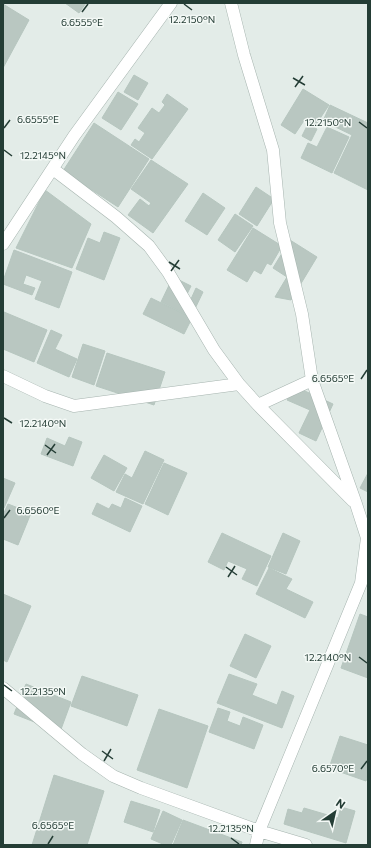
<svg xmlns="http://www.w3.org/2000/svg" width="371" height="848" font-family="Commissioner,sans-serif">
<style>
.building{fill:#b9c7c1;stroke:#b6c6bf}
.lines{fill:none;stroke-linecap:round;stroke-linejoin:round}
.minor-casing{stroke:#a6b4af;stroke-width:13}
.minor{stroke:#fff;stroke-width:12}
.ticks{fill:none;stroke:#243d35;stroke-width:1.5}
.ticks-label{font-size:10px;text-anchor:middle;fill:#243d35;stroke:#f4f9f6;stroke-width:3;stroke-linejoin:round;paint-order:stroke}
</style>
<rect width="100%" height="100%" fill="#e3ece8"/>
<path class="building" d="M 65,3 L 86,3 L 79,13 Z
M 3,4 L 29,20 L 3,68 Z
M 134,75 L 148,83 L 138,100 L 124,92 Z
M 303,89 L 329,105 L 315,126 L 305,119 L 295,134 L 281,125 Z
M 118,92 L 138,104 L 121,130 L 102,118 Z
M 167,94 L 188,109 L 152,159 L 131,145 L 135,139 L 139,142 L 145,133 L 138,128 L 152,108 L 159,113 L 165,105 L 162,102 Z
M 330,105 L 368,123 L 368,190 L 334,173 L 352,135 L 323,121 Z
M 94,123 L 149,159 L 118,207 L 63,171 Z
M 308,124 L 317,129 L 311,141 L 302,136 Z
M 327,127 L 349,137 L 332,173 L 301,158 L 308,143 L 317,147 Z
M 151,160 L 188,184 L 153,233 L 128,215 L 140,199 L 149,206 L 151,203 L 131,189 Z
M 256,187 L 274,199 L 257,226 L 239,214 Z
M 45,190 L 91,224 L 72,268 L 16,248 Z
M 203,193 L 225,208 L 207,235 L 185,221 Z
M 235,214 L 253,226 L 235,252 L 218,240 Z
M 253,228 L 282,246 L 271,265 L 267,263 L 261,274 L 254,270 L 247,282 L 227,270 Z
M 104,232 L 120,238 L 104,280 L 76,269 L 88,238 L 100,243 Z
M 290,240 L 317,257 L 291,300 L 275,297 L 287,277 L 273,268 Z
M 14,250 L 72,272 L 59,308 L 35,299 L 42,281 L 26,275 L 23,284 L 35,288 L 32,295 L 3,284 L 3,281 Z
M 173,277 L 191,286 L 186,296 L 191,299 L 196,288 L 203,292 L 191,317 L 161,302 Z
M 151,298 L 192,318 L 184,334 L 143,314 Z
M 4,312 L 47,330 L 34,362 L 3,349 Z
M 51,330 L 62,335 L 55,349 L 77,359 L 69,377 L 37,363 Z
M 83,344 L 105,351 L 94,385 L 72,377 Z
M 107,353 L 165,372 L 154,405 L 96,386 Z
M 294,386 L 333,404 L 316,441 L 299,433 L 310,410 L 287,400 Z
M 69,437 L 82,442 L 73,466 L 41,454 L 47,438 L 65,446 Z
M 145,451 L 164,460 L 143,504 L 116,492 L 125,474 L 132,478 Z
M 104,455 L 127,468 L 114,491 L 91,478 Z
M 164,463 L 187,473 L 168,515 L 145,504 Z
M 368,473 L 368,492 L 360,488 Z
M 3,478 L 15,483 L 4,508 L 3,507 Z
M 125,498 L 142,506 L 130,532 L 92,514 L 97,503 L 109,509 L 112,504 L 121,508 Z
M 8,504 L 31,513 L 18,545 L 3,539 L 3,515 Z
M 222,533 L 271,556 L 257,586 L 242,579 L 247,569 L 228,561 L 224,570 L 208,562 Z
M 283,533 L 300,541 L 286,574 L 268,567 Z
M 269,568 L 292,579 L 286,589 L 313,602 L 305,618 L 256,594 Z
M 3,594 L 31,606 L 7,662 L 3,660 Z
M 360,614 L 368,617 L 368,678 L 341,668 Z
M 245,634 L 271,646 L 256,678 L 230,666 Z
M 229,674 L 257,684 L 252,695 L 277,705 L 282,691 L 294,696 L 282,728 L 217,703 Z
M 82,676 L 138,695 L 127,726 L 71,706 Z
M 26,684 L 71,702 L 60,732 L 14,714 Z
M 218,708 L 230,712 L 227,721 L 240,726 L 243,717 L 263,725 L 254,749 L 209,732 Z
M 159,709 L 208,726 L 187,788 L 137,770 Z
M 340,736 L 368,745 L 368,774 L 366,781 L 329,768 Z
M 54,775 L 104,791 L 87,845 L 32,845 Z
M 131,801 L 160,810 L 153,832 L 124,822 Z
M 341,807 L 355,811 L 346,843 L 284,824 L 288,809 L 302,813 L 304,808 L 338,818 Z
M 163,811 L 182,820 L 171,845 L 165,845 L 151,839 Z
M 183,820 L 242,842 L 241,845 L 173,845 Z"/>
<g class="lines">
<defs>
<path id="minor" d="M 231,3 L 244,55 L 273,150 L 280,223 L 302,314 L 312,380 L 356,504 L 367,538 L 361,583 L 259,831 L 256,845
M 53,169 L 116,217 L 149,246 L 168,272 L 214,350 L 239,384 L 258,405 L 353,501
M 3,244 L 74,136 L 171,3
M 3,376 L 45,396 L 74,406 L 239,384
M 258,405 L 312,380
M 3,688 L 82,754 L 113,776 L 141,788 L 259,831 L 306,845"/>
</defs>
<use href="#minor" class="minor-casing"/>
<use href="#minor" class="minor"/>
</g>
<path class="ticks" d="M 184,4 L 192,10M 82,12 L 88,4M 293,78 L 305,85M 295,87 L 303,76M 359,122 L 367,128M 4,128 L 10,120M 4,150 L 12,156M 169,262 L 180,269M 171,271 L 179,260M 361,379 L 367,370M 4,418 L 12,423M 45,445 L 56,453M 47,455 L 55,444M 4,518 L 10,510M 226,567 L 237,575M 228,577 L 235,566M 359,657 L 367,663M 4,685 L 12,691M 102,751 L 113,759M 104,761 L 111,749M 361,769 L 367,761M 231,838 L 239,844M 48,844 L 53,836"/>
<g class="ticks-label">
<text x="192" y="23">12.2150°N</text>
<text x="82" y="26">6.6555°E</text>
<text x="38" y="123">6.6555°E</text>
<text x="328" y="126">12.2150°N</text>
<text x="43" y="159">12.2145°N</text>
<text x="333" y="382">6.6565°E</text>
<text x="43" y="427">12.2140°N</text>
<text x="38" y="514">6.6560°E</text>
<text x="328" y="661">12.2140°N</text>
<text x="43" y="695">12.2135°N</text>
<text x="333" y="772">6.6570°E</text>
<text x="53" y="829">6.6565°E</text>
<text x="231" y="832">12.2135°N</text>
</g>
<rect width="371" height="848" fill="none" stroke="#243d35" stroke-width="8"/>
<g transform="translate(335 812) rotate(34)" stroke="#f4f9f6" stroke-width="3" paint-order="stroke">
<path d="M0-3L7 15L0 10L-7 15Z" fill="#243d35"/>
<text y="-6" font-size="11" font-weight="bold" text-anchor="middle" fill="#243d35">N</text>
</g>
</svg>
